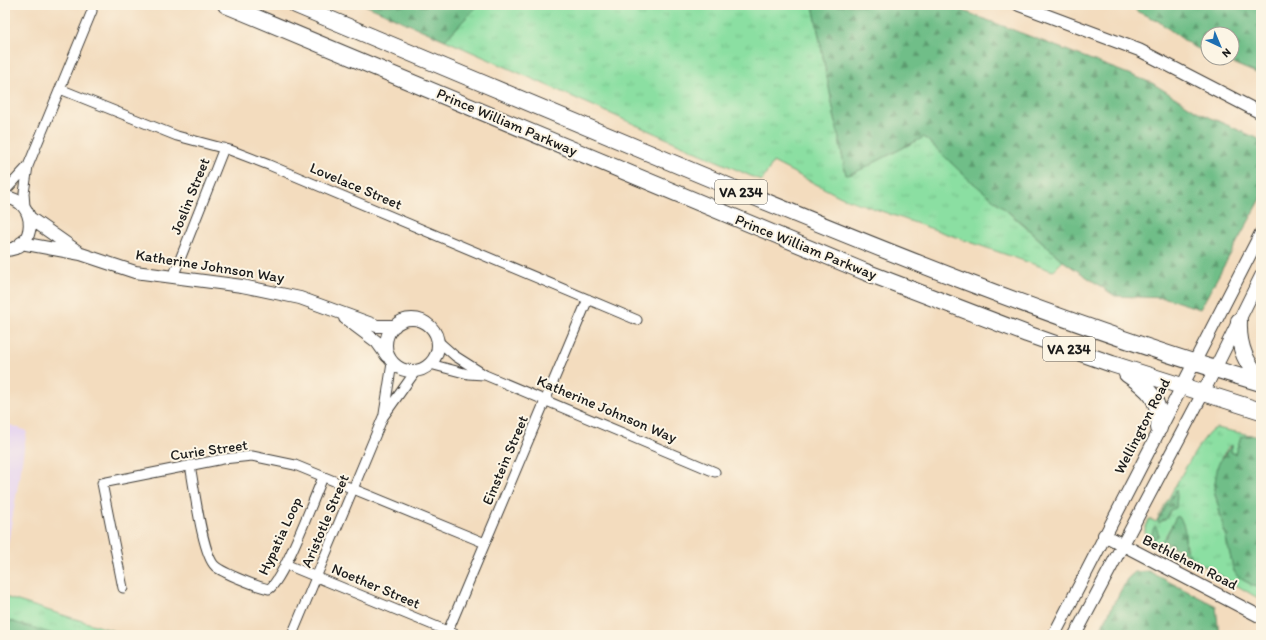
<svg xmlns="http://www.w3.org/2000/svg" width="1266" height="640" font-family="Itim,sans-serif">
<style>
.built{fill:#e5d3f0}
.grass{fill:url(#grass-tufts);stroke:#547e5f;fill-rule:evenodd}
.forest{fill:url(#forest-firs);stroke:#466d52}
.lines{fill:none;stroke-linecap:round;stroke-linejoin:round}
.street-casing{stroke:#3c3934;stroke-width:11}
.secondary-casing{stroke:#3c3934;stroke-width:14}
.highway-casing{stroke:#3c3934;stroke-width:18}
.street{stroke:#fff;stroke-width:9}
.secondary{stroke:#fff;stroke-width:12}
.highway{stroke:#fff;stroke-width:16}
.labels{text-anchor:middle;stroke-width:4;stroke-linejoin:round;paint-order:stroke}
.shield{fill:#fcf5e5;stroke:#5f5d58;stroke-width:1}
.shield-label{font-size:14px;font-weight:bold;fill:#1c1c1c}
.street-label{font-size:15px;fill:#1c1c1c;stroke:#fcf5e5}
</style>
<defs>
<pattern id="grass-tufts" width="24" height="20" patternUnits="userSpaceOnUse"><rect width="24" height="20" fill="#8bdfa2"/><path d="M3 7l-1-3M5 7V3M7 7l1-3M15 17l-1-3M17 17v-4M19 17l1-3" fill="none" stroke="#77bf8b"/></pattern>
<pattern id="forest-firs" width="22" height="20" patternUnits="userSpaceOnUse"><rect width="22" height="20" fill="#70be88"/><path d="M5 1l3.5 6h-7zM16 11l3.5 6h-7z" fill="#5b9a6e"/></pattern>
</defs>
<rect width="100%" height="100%" fill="#fcf5e5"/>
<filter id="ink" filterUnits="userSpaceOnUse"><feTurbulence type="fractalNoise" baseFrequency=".025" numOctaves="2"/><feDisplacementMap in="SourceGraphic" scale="8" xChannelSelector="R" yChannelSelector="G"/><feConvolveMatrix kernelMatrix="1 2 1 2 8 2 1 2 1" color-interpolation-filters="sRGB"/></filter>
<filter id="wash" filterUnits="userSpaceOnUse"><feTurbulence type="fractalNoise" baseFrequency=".012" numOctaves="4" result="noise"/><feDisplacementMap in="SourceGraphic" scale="16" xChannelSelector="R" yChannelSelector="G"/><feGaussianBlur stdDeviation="0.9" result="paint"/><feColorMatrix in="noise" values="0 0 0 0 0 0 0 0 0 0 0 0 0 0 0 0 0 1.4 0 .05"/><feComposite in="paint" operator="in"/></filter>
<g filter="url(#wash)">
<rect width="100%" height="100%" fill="#f3dcbe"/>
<path class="built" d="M 5,423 L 27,431 L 5,562 Z"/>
<path class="grass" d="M 478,5 L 813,5 L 846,175 L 852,174 L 924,137 C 969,180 1018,219 1063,261 L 1053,271 L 841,197 L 773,162 L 762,181 L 445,40 Z
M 1216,428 L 1251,435 L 1241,437 L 1235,454 L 1231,452 L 1232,446 L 1229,446 L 1221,458 L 1214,489 L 1234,571 L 1238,577 L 1261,590 L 1261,600 L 1188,556 L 1189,556 C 1182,543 1189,531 1179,517 L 1176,517 C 1173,526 1164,534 1164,543 L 1174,549 L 1154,545 L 1145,535 L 1145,529 L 1149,519 L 1156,522 C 1166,504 1201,433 1216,428 ZM 1176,490 L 1176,507 L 1170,510 L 1165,520 L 1158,522 Z
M 5,597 L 127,635 L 56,635 L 5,621 Z"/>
<path class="forest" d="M 365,5 L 478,5 L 445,40 Z
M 813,5 L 948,5 L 1152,83 L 1200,113 L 1261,140 L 1261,199 L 1200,309 L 1166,298 L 1115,296 L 1063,261 L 1023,224 L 966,177 L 924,137 L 852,174 L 846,175 Z
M 1137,5 L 1261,5 L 1261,75 L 1220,58 L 1232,58 L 1232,34 L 1208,34 L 1208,53 L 1192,46 L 1158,21 L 1136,11 Z
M 1251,435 L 1261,438 L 1261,482 L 1258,488 L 1261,494 L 1261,590 L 1238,577 L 1234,571 L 1214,489 L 1218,464 L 1232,445 L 1231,452 L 1235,454 L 1241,437 Z
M 1176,490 L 1177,495 L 1176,508 L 1170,510 L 1167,518 L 1159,523 L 1158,520 Z
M 1178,516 C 1188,528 1184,536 1185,549 L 1190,554 L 1189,556 L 1162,540 L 1166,537 L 1176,517 Z
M 1154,527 L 1156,527 L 1159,535 L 1154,540 L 1152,533 Z
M 1148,571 L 1216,606 L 1219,635 L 1097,635 L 1127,579 L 1135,572 Z
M 7,620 L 56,635 L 5,635 L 5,621 Z"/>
</g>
<g filter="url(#ink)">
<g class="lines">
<defs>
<path id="street" d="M 60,89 L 177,136 L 230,150 L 269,165 L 637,320
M 5,191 L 28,166
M 25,207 L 24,193 L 28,166 L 92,11
M 173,277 L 224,148
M 438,341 L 455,356 L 485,375 L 715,472
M 430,364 L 468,374 L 484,375
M 384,414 L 392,363
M 190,465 C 194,485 202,554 215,566 C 223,573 258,587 269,589 C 284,579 314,498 323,477
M 285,564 L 457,635
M 123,588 L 102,483 L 223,459 L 252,456 L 295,465 L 485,543
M 448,631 L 588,299
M 292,635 L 383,417 L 415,372"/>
<path id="secondary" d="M 1019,5 L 1139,50 L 1261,113
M 5,197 C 39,201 37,250 5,250
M 30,218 L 77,251
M 21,243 L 81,254 L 135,272 L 242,286 L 300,298 L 377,326 L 395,326
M 345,318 L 377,342 L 387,356
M386 345a26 26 0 1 1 52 0a26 26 0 1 1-52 0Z
M 1104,535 L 1261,617
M 1054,635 L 1261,233
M 1075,635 L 1203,393 L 1261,276"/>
<path id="highway" d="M 226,5 L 863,271 L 1027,334 L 1112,364 L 1261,411
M 296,5 C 424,59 552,112 680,166 C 871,246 1062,324 1261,383
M 1239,321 C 1238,343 1244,363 1261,378
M 1127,374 C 1149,389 1161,399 1159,428"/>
</defs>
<use href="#street" class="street-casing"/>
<use href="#secondary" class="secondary-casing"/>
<use href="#highway" class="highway-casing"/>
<use href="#street" class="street"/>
<use href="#secondary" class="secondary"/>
<use href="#highway" class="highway"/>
</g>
</g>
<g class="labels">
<g class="shield">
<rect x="715" y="180" width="52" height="24" rx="3"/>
<rect x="1043" y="337" width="52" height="24" rx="3"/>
</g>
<g class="shield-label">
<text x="741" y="197">VA 234</text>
<text x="1069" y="354">VA 234</text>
</g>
<g class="street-label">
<text transform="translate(507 122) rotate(23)" y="5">Prince William Parkway</text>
<text transform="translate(356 186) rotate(23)" y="5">Lovelace Street</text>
<text transform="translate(190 196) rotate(-68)" y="5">Joslin Street</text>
<text transform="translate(806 247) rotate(22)" y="5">Prince William Parkway</text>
<text transform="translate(210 266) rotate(9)" y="5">Katherine Johnson Way</text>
<text transform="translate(607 409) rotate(23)" y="5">Katherine Johnson Way</text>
<text transform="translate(1142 426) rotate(-63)" y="5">Wellington Road</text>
<text transform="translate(209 450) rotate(-8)" y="5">Curie Street</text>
<text transform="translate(505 460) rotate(-67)" y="5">Einstein Street</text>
<text transform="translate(325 521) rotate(-67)" y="5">Aristotle Street</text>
<text transform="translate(280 536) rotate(-65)" y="5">Hypatia Loop</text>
<text transform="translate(1190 562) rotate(27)" y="5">Bethlehem Road</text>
<text transform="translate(376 586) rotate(23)" y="5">Noether Street</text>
</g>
</g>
<rect width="1266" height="640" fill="none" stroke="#fcf5e5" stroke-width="20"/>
<g transform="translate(1220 46) rotate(136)"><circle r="19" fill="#fcf5e5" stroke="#a29e95"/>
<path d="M0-3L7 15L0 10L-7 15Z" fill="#1f6fb2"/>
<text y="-6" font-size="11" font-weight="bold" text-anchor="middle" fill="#1c1c1c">N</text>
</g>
</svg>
